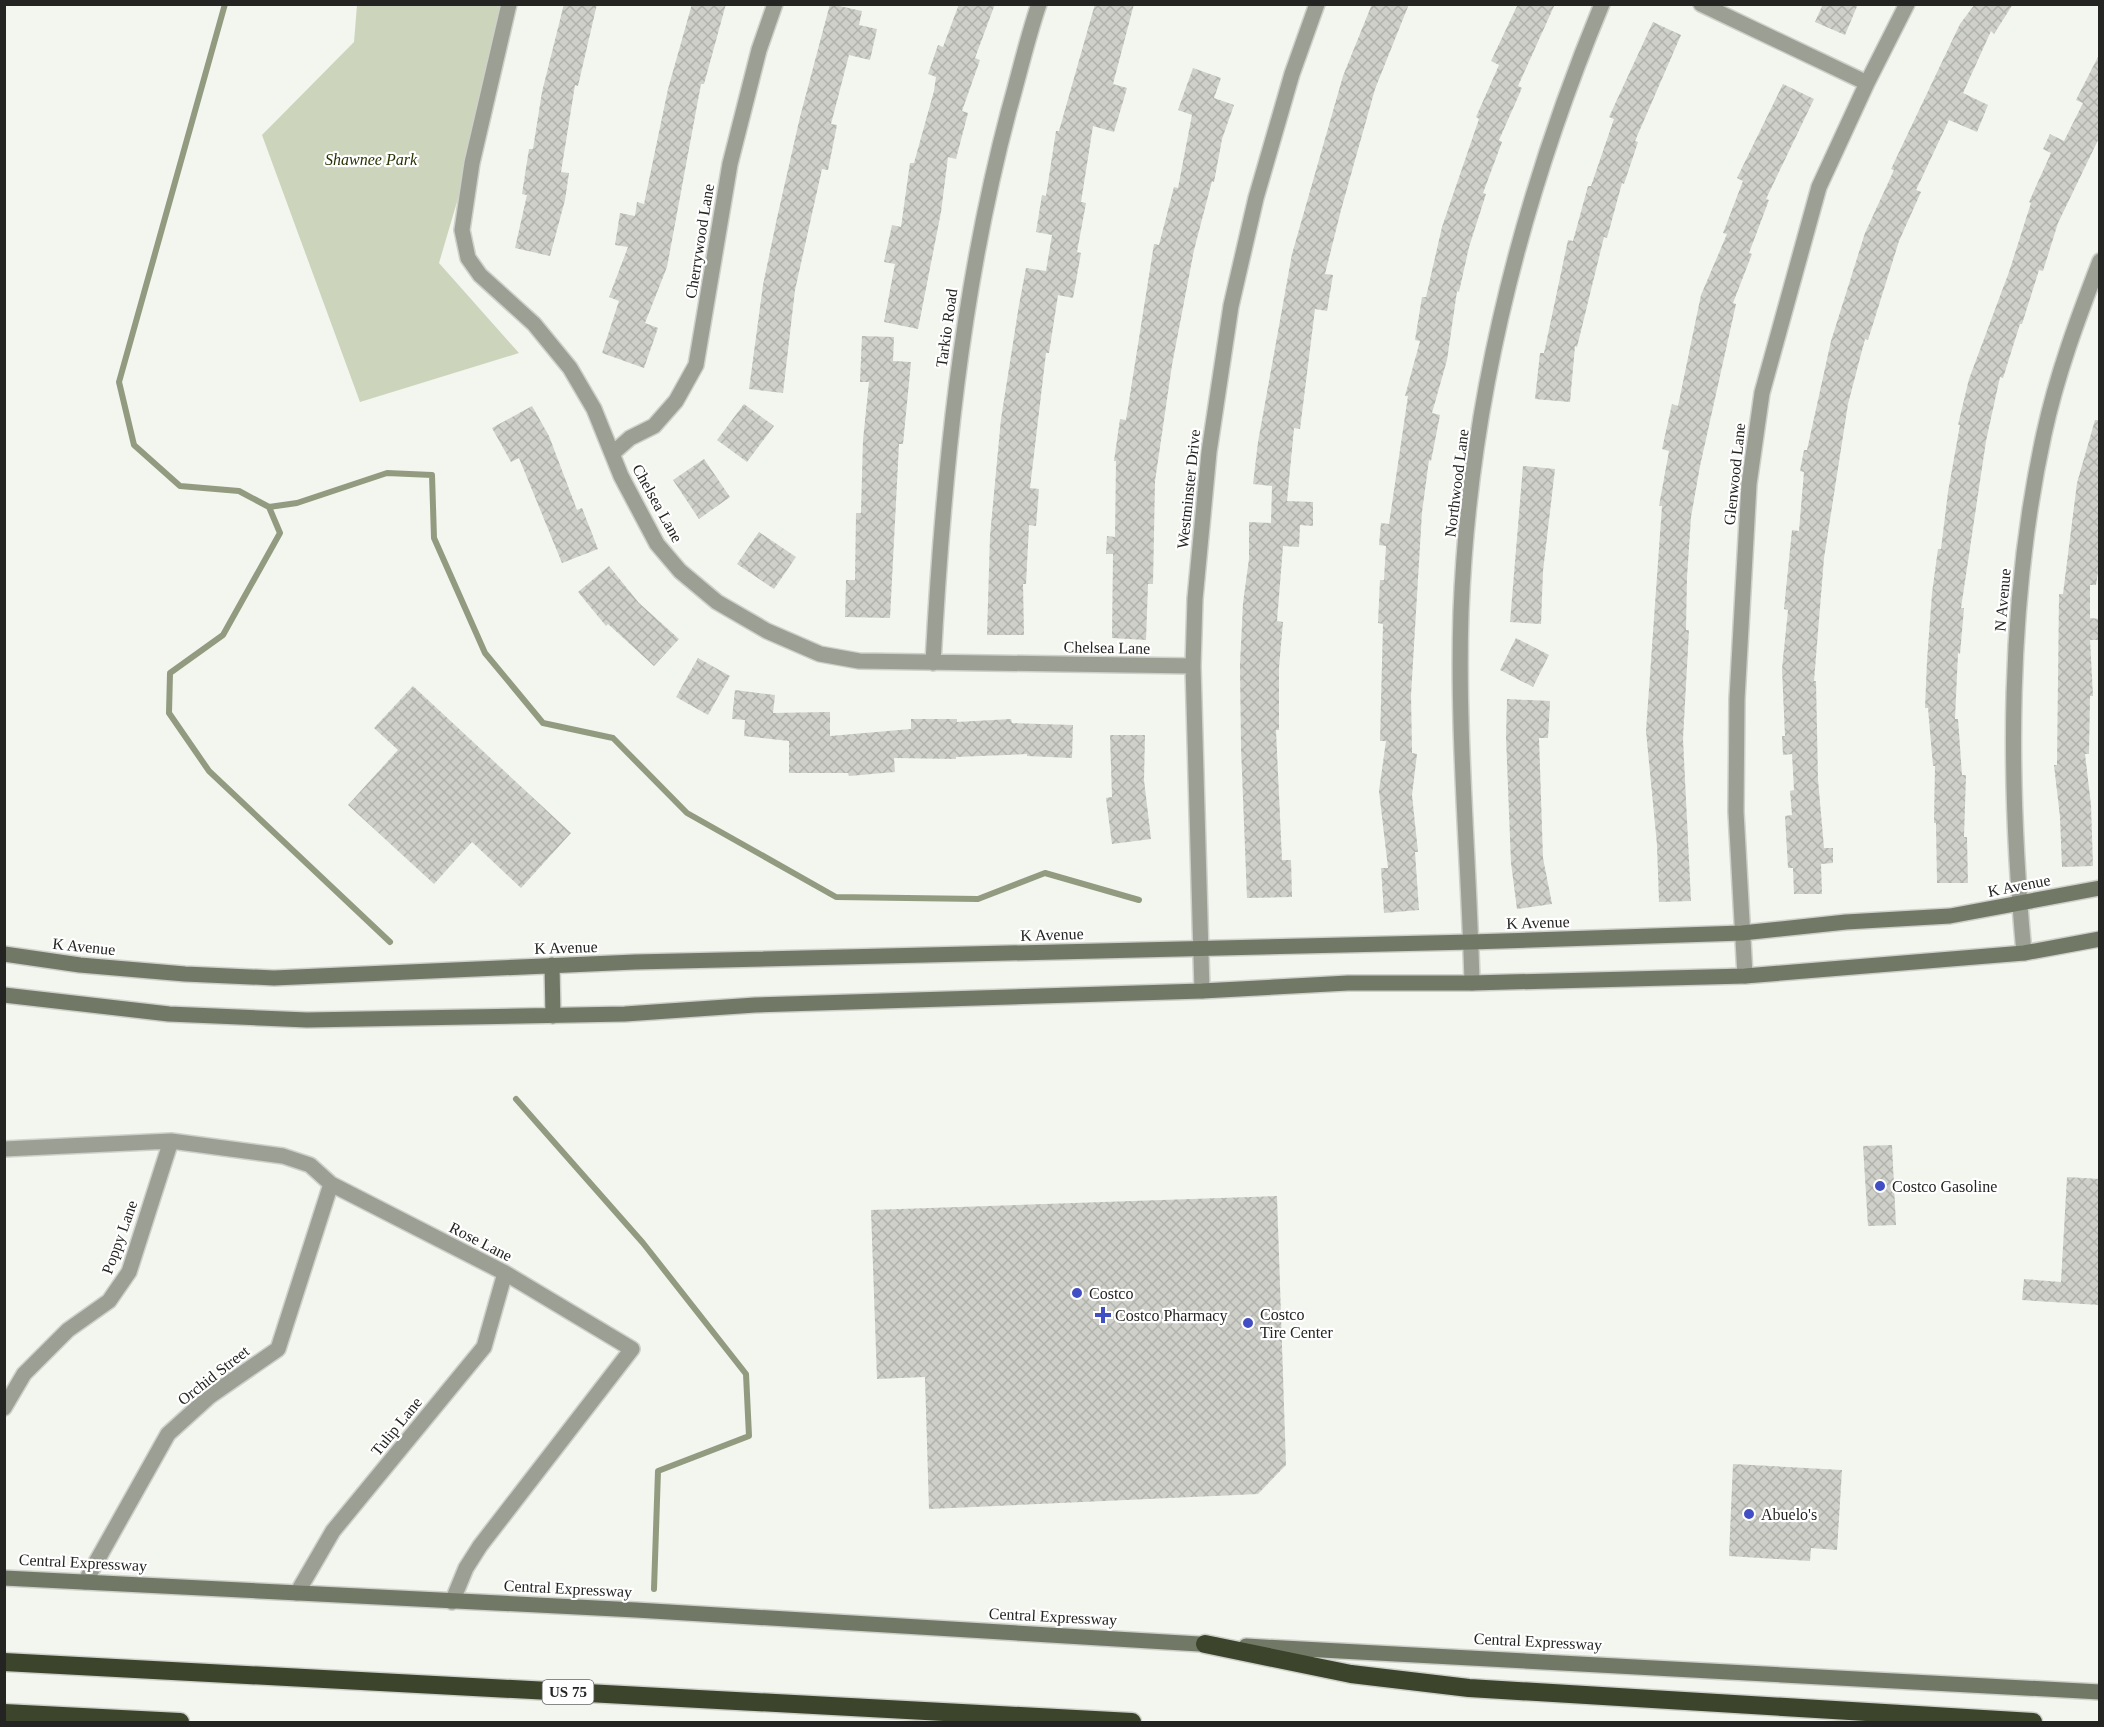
<svg xmlns="http://www.w3.org/2000/svg" width="2104" height="1727" font-family="'Times New Roman',serif">
<style>
.park{fill:#ccd5bb}
.lines{fill:none;stroke-linecap:round;stroke-linejoin:round}
.stream{stroke:#929b80;stroke-width:6}
.building{fill:url(#building-cross-hatch)}
.minor-casing{stroke:#ced0ca;stroke-width:18}
.secondary-casing{stroke:#ced0ca;stroke-width:18}
.motorway-casing{stroke:#ced0ca;stroke-width:21}
.minor{stroke:#9ca094;stroke-width:15}
.secondary{stroke:#727866;stroke-width:15}
.motorway{stroke:#3c442c;stroke-width:18}
.poi-dot{fill:#424ec3;stroke:#fff;stroke-width:2}
.labels{text-anchor:middle;stroke-width:4.5;stroke-linejoin:round;paint-order:stroke}
.shield{fill:#fff;stroke:#666664;stroke-width:1.5}
.shield-label{font-size:15px;font-weight:bold;fill:#242522}
.park-label{font-size:16px;font-style:italic;fill:#283302;stroke:#fff}
.street-label{font-size:16px;fill:#242522;stroke:#fff}
.poi-label{font-size:16px;fill:#242522;stroke:#fff;text-anchor:start}
</style>
<defs>
<pattern id="building-cross-hatch" width="8" height="8" patternUnits="userSpaceOnUse" patternTransform="scale(1.5)"><rect width="8" height="8" fill="#ced0c9"/><path d="M0 0l8 8M0 8l8-8" fill="none" stroke="#b1b2ac"/></pattern>
</defs>
<rect width="100%" height="100%" fill="#f3f5ef"/>
<path class="park" d="M 357,5 L 515,5 L 439,263 L 519,353 L 360,402 L 262,135 L 354,42 Z"/>
<g class="lines">
<path class="stream" d="M 225,4 L 119,382 L 134,445 L 180,486 L 239,491 L 269,507 L 280,533 L 223,635 L 170,673 L 169,713 L 209,771 L 390,942
M 269,507 L 297,503 L 387,473 L 432,475 L 434,538 L 485,653 L 543,723 L 613,738 L 687,813 L 836,897 L 978,899 L 1045,873 L 1139,900
M 516,1099 L 643,1243 L 746,1374 L 749,1436 L 658,1471 L 654,1589"/>
</g>
<path class="building" d="M 564,4 L 597,4 L 578,86 L 575,85 L 561,172 L 569,173 L 565,200 L 550,256 L 515,248 L 527,195 L 522,194 L 529,149 L 533,149 L 542,92 Z
M 692,4 L 726,4 L 704,84 L 701,84 L 667,267 L 645,323 L 658,328 L 644,368 L 602,353 L 619,301 L 609,297 L 628,247 L 615,245 L 620,213 L 635,216 L 637,202 L 644,204 L 668,89 Z
M 830,4 L 862,11 L 859,25 L 877,29 L 870,60 L 849,55 L 831,124 L 837,125 L 828,170 L 822,169 L 795,290 L 783,393 L 749,389 L 763,285 L 777,218 L 800,117 Z
M 959,4 L 995,4 L 975,58 L 980,60 L 962,111 L 968,113 L 956,159 L 948,157 L 941,212 L 918,329 L 884,322 L 895,264 L 884,262 L 892,225 L 901,227 L 910,163 L 914,163 L 934,91 L 936,77 L 928,74 L 938,45 L 943,47 Z
M 1095,4 L 1134,4 L 1113,84 L 1127,88 L 1114,132 L 1093,126 L 1081,202 L 1086,203 L 1077,252 L 1081,253 L 1073,298 L 1058,295 L 1049,353 L 1046,353 L 1030,488 L 1039,489 L 1036,526 L 1029,525 L 1026,584 L 1023,584 L 1024,635 L 987,635 L 990,536 L 1001,419 L 1019,305 L 1026,268 L 1046,271 L 1052,235 L 1036,232 L 1042,195 L 1046,196 L 1056,131 L 1059,131 Z
M 1372,4 L 1409,4 L 1375,89 L 1341,210 L 1325,274 L 1333,275 L 1327,311 L 1315,309 L 1300,429 L 1294,428 L 1287,501 L 1313,502 L 1313,526 L 1300,525 L 1299,547 L 1283,546 L 1277,621 L 1283,622 L 1279,667 L 1279,730 L 1276,730 L 1282,860 L 1291,860 L 1292,897 L 1247,898 L 1241,748 L 1240,665 L 1243,603 L 1249,559 L 1249,522 L 1271,523 L 1272,486 L 1253,484 L 1258,442 L 1292,254 L 1343,76 Z
M 1518,4 L 1555,4 L 1518,86 L 1522,88 L 1499,140 L 1502,142 L 1483,193 L 1486,194 L 1469,247 L 1459,292 L 1457,291 L 1447,360 L 1432,413 L 1440,415 L 1431,461 L 1429,460 L 1422,512 L 1411,695 L 1412,753 L 1417,754 L 1412,795 L 1418,852 L 1415,852 L 1419,910 L 1384,913 L 1381,868 L 1388,868 L 1379,791 L 1386,741 L 1380,741 L 1383,624 L 1378,623 L 1380,580 L 1384,580 L 1386,546 L 1379,545 L 1381,523 L 1389,524 L 1408,396 L 1405,396 L 1420,341 L 1415,340 L 1422,297 L 1426,297 L 1442,227 L 1479,119 L 1476,117 L 1499,65 L 1491,61 Z
M 1823,4 L 1858,4 L 1845,35 L 1815,22 Z
M 1975,4 L 2013,4 L 1994,34 L 1991,31 L 1963,93 L 1988,105 L 1977,132 L 1949,120 L 1916,190 L 1921,192 L 1899,241 L 1868,340 L 1865,339 L 1848,404 L 1824,558 L 1814,681 L 1816,681 L 1818,780 L 1824,848 L 1833,848 L 1833,863 L 1821,864 L 1822,894 L 1794,894 L 1793,868 L 1788,868 L 1785,816 L 1792,815 L 1790,791 L 1794,790 L 1792,754 L 1783,755 L 1782,736 L 1785,736 L 1782,669 L 1788,610 L 1784,609 L 1792,530 L 1799,531 L 1804,472 L 1800,471 L 1804,450 L 1807,450 L 1831,341 L 1865,233 L 1894,170 L 1891,169 L 1960,24 Z
M 1653,22 L 1681,35 L 1635,141 L 1638,142 L 1624,184 L 1622,183 L 1607,238 L 1604,237 L 1577,347 L 1575,346 L 1570,402 L 1535,399 L 1540,353 L 1544,353 L 1568,240 L 1573,241 L 1588,186 L 1591,186 L 1614,119 L 1609,117 Z
M 2100,53 L 2100,136 L 2058,223 L 2043,271 L 2039,270 L 2022,324 L 2020,324 L 2003,378 L 2000,377 L 1986,441 L 1961,608 L 1964,608 L 1960,654 L 1958,653 L 1955,719 L 1958,719 L 1962,775 L 1966,775 L 1964,837 L 1967,837 L 1968,883 L 1937,883 L 1936,823 L 1934,823 L 1935,766 L 1933,766 L 1928,708 L 1925,708 L 1927,661 L 1932,593 L 1938,549 L 1941,549 L 1948,492 L 1960,425 L 1958,425 L 1969,379 L 2009,272 L 2031,203 L 2029,202 L 2051,153 L 2043,149 L 2050,134 L 2064,141 L 2083,103 L 2076,100 Z
M 1193,68 L 1221,78 L 1214,98 L 1234,105 L 1222,139 L 1214,182 L 1212,181 L 1194,250 L 1172,365 L 1155,481 L 1153,584 L 1148,584 L 1146,640 L 1112,638 L 1113,554 L 1106,554 L 1107,536 L 1115,537 L 1116,461 L 1114,461 L 1120,419 L 1126,420 L 1154,244 L 1159,245 L 1174,187 L 1178,188 L 1192,115 L 1178,110 Z
M 1783,84 L 1814,99 L 1766,199 L 1769,200 L 1749,253 L 1752,254 L 1733,303 L 1736,304 L 1700,466 L 1691,517 L 1687,577 L 1686,630 L 1689,630 L 1683,739 L 1691,901 L 1659,902 L 1657,845 L 1646,731 L 1662,506 L 1659,506 L 1669,451 L 1662,449 L 1672,404 L 1678,406 L 1701,295 L 1727,234 L 1723,233 L 1743,181 L 1737,178 Z
M 862,336 L 894,337 L 893,361 L 911,362 L 903,444 L 899,444 L 890,618 L 845,617 L 846,580 L 855,580 L 856,513 L 861,513 L 863,440 L 869,382 L 860,382 Z
M 744,404 L 774,426 L 747,462 L 717,440 Z
M 532,406 L 549,436 L 577,510 L 582,508 L 598,549 L 562,563 L 519,458 L 511,462 L 492,428 Z
M 2095,420 L 2100,420 L 2100,559 L 2096,585 L 2090,585 L 2090,618 L 2100,619 L 2100,640 L 2090,640 L 2093,696 L 2090,696 L 2089,754 L 2085,754 L 2091,805 L 2093,866 L 2062,867 L 2060,817 L 2054,765 L 2057,765 L 2059,594 L 2063,594 L 2077,483 Z
M 704,459 L 730,497 L 699,519 L 673,480 Z
M 1523,466 L 1555,469 L 1543,571 L 1541,624 L 1510,622 Z
M 759,532 L 796,557 L 774,589 L 737,564 Z
M 609,566 L 639,603 L 679,639 L 654,666 L 608,624 L 606,626 L 578,592 Z
M 1516,638 L 1549,655 L 1533,687 L 1500,670 Z
M 698,658 L 730,676 L 708,715 L 676,697 Z
M 413,686 L 571,833 L 521,888 L 472,842 L 434,884 L 348,805 L 398,750 L 374,728 Z
M 735,690 L 775,695 L 773,713 L 830,712 L 830,736 L 911,729 L 911,719 L 957,719 L 957,722 L 1011,719 L 1012,723 L 1073,725 L 1072,758 L 1027,756 L 1027,754 L 956,757 L 956,759 L 894,758 L 895,772 L 849,776 L 848,773 L 789,773 L 789,741 L 744,736 L 745,720 L 732,719 Z
M 1507,699 L 1550,701 L 1548,738 L 1539,738 L 1543,858 L 1552,904 L 1517,909 L 1511,863 L 1506,737 Z
M 1110,735 L 1145,735 L 1144,780 L 1151,839 L 1112,844 L 1106,798 L 1112,797 Z
M 1892,1145 L 1896,1225 L 1868,1226 L 1863,1146 Z
M 2067,1177 L 2100,1179 L 2100,1305 L 2022,1300 L 2024,1279 L 2061,1282 Z
M 1277,1196 L 1286,1465 L 1258,1494 L 929,1509 L 925,1377 L 877,1379 L 871,1210 Z
M 1733,1464 L 1842,1470 L 1837,1550 L 1811,1548 L 1810,1561 L 1729,1556 Z"/>
<g class="lines">
<defs>
<path id="minor" d="M 509,4 L 472,163 L 462,230 L 468,258 L 480,275 L 534,324 L 570,368 L 594,409 L 621,476 L 657,544 L 680,571 L 717,602 L 767,631 L 820,654 L 859,661 L 1193,666
M 1701,4 L 1867,83
M 613,453 L 630,438 L 654,426 L 676,401 L 696,365 L 730,164 L 759,50 L 775,4
M 933,663 C 943,477 961,291 1009,110 C 1019,75 1027,39 1039,4
M 2024,953 C 2008,780 2007,603 2044,434 C 2057,374 2078,318 2100,261
M 1745,976 L 1736,812 L 1737,699 L 1749,484 L 1762,393 L 1819,187 L 1867,83 L 1907,4
M 1472,983 C 1469,859 1457,736 1461,612 C 1469,403 1522,197 1602,4
M 1202,991 L 1193,666 L 1195,599 L 1209,452 L 1231,306 L 1256,198 L 1292,74 L 1317,4
M 4,1149 L 171,1141 L 283,1156 L 310,1165 L 331,1184 L 505,1273 L 632,1349 L 480,1546 L 466,1568 L 452,1602
M 4,1408 L 24,1374 L 68,1330 L 109,1301 L 129,1272 L 171,1141
M 85,1582 L 168,1434 L 210,1396 L 278,1349 L 331,1184
M 297,1593 L 333,1531 L 484,1347 L 505,1273"/>
<path id="secondary" d="M 4,954 L 80,965 L 185,974 L 274,978 L 635,962 L 1471,942 L 1742,933 L 1846,922 L 1950,916 L 2100,888
M 552,965 L 553,1016
M 4,995 L 169,1014 L 307,1020 L 625,1014 L 755,1005 L 1202,991 L 1348,983 L 1472,983 L 1745,976 L 2024,953 L 2100,939
M 4,1578 L 636,1610 L 1216,1645
M 1246,1646 L 2100,1692"/>
<path id="motorway" d="M 1205,1644 L 1351,1674 L 1469,1688 L 2033,1722
M 4,1662 L 1132,1722
M 4,1713 L 180,1722"/>
</defs>
<use href="#minor" class="minor-casing"/>
<use href="#secondary" class="secondary-casing"/>
<use href="#motorway" class="motorway-casing"/>
<use href="#minor" class="minor"/>
<use href="#secondary" class="secondary"/>
<use href="#motorway" class="motorway"/>
</g>
<g class="poi-dot">
<circle cx="1880" cy="1186" r="6"/>
<circle cx="1077" cy="1293" r="6"/>
<path d="M1100 1306h6v6h6v6h-6v6h-6v-6h-6v-6h6z"/>
<circle cx="1248" cy="1323" r="6"/>
<circle cx="1749" cy="1514" r="6"/>
</g>
<g class="labels">
<rect class="shield" x="542.5" y="1680" width="51" height="24" rx="4.5"/>
<g class="shield-label">
<text x="568" y="1697">US 75</text>
</g>
<g class="park-label">
<text x="371" y="165">Shawnee Park</text>
</g>
<g class="street-label">
<text transform="translate(699 241) rotate(-81)" y="6">Cherrywood Lane</text>
<text transform="translate(946 328) rotate(-82)" y="6">Tarkio Road</text>
<text transform="translate(1734 474) rotate(-84)" y="6">Glenwood Lane</text>
<text transform="translate(1456 483) rotate(-83)" y="6">Northwood Lane</text>
<text transform="translate(1188 489) rotate(-84)" y="6">Westminster Drive</text>
<text transform="translate(658 503) rotate(61)" y="6">Chelsea Lane</text>
<text transform="translate(2002 600) rotate(-85)" y="6">N Avenue</text>
<text transform="translate(1107 647) rotate(1)" y="6">Chelsea Lane</text>
<text transform="translate(2019 885) rotate(-11)" y="6">K Avenue</text>
<text transform="translate(1538 922) rotate(-2)" y="6">K Avenue</text>
<text transform="translate(1052 934) rotate(-2)" y="6">K Avenue</text>
<text transform="translate(84 946) rotate(6)" y="6">K Avenue</text>
<text transform="translate(566 947) rotate(-2)" y="6">K Avenue</text>
<text transform="translate(119 1237) rotate(-70)" y="6">Poppy Lane</text>
<text transform="translate(481 1241) rotate(27)" y="6">Rose Lane</text>
<text transform="translate(213 1375) rotate(-38)" y="6">Orchid Street</text>
<text transform="translate(396 1426) rotate(-51)" y="6">Tulip Lane</text>
<text transform="translate(83 1562) rotate(3)" y="6">Central Expressway</text>
<text transform="translate(568 1588) rotate(3)" y="6">Central Expressway</text>
<text transform="translate(1053 1616) rotate(3)" y="6">Central Expressway</text>
<text transform="translate(1538 1641) rotate(3)" y="6">Central Expressway</text>
</g>
<g class="poi-label">
<text x="1892" y="1192">Costco Gasoline</text>
<text x="1089" y="1299">Costco</text>
<text x="1260" y="1320">Costco<tspan x="1260" dy="18">Tire Center</tspan></text>
<text x="1115" y="1321">Costco Pharmacy</text>
<text x="1761" y="1520">Abuelo's</text>
</g>
</g>
<rect width="2104" height="1727" fill="none" stroke="#242522" stroke-width="12"/>
</svg>
